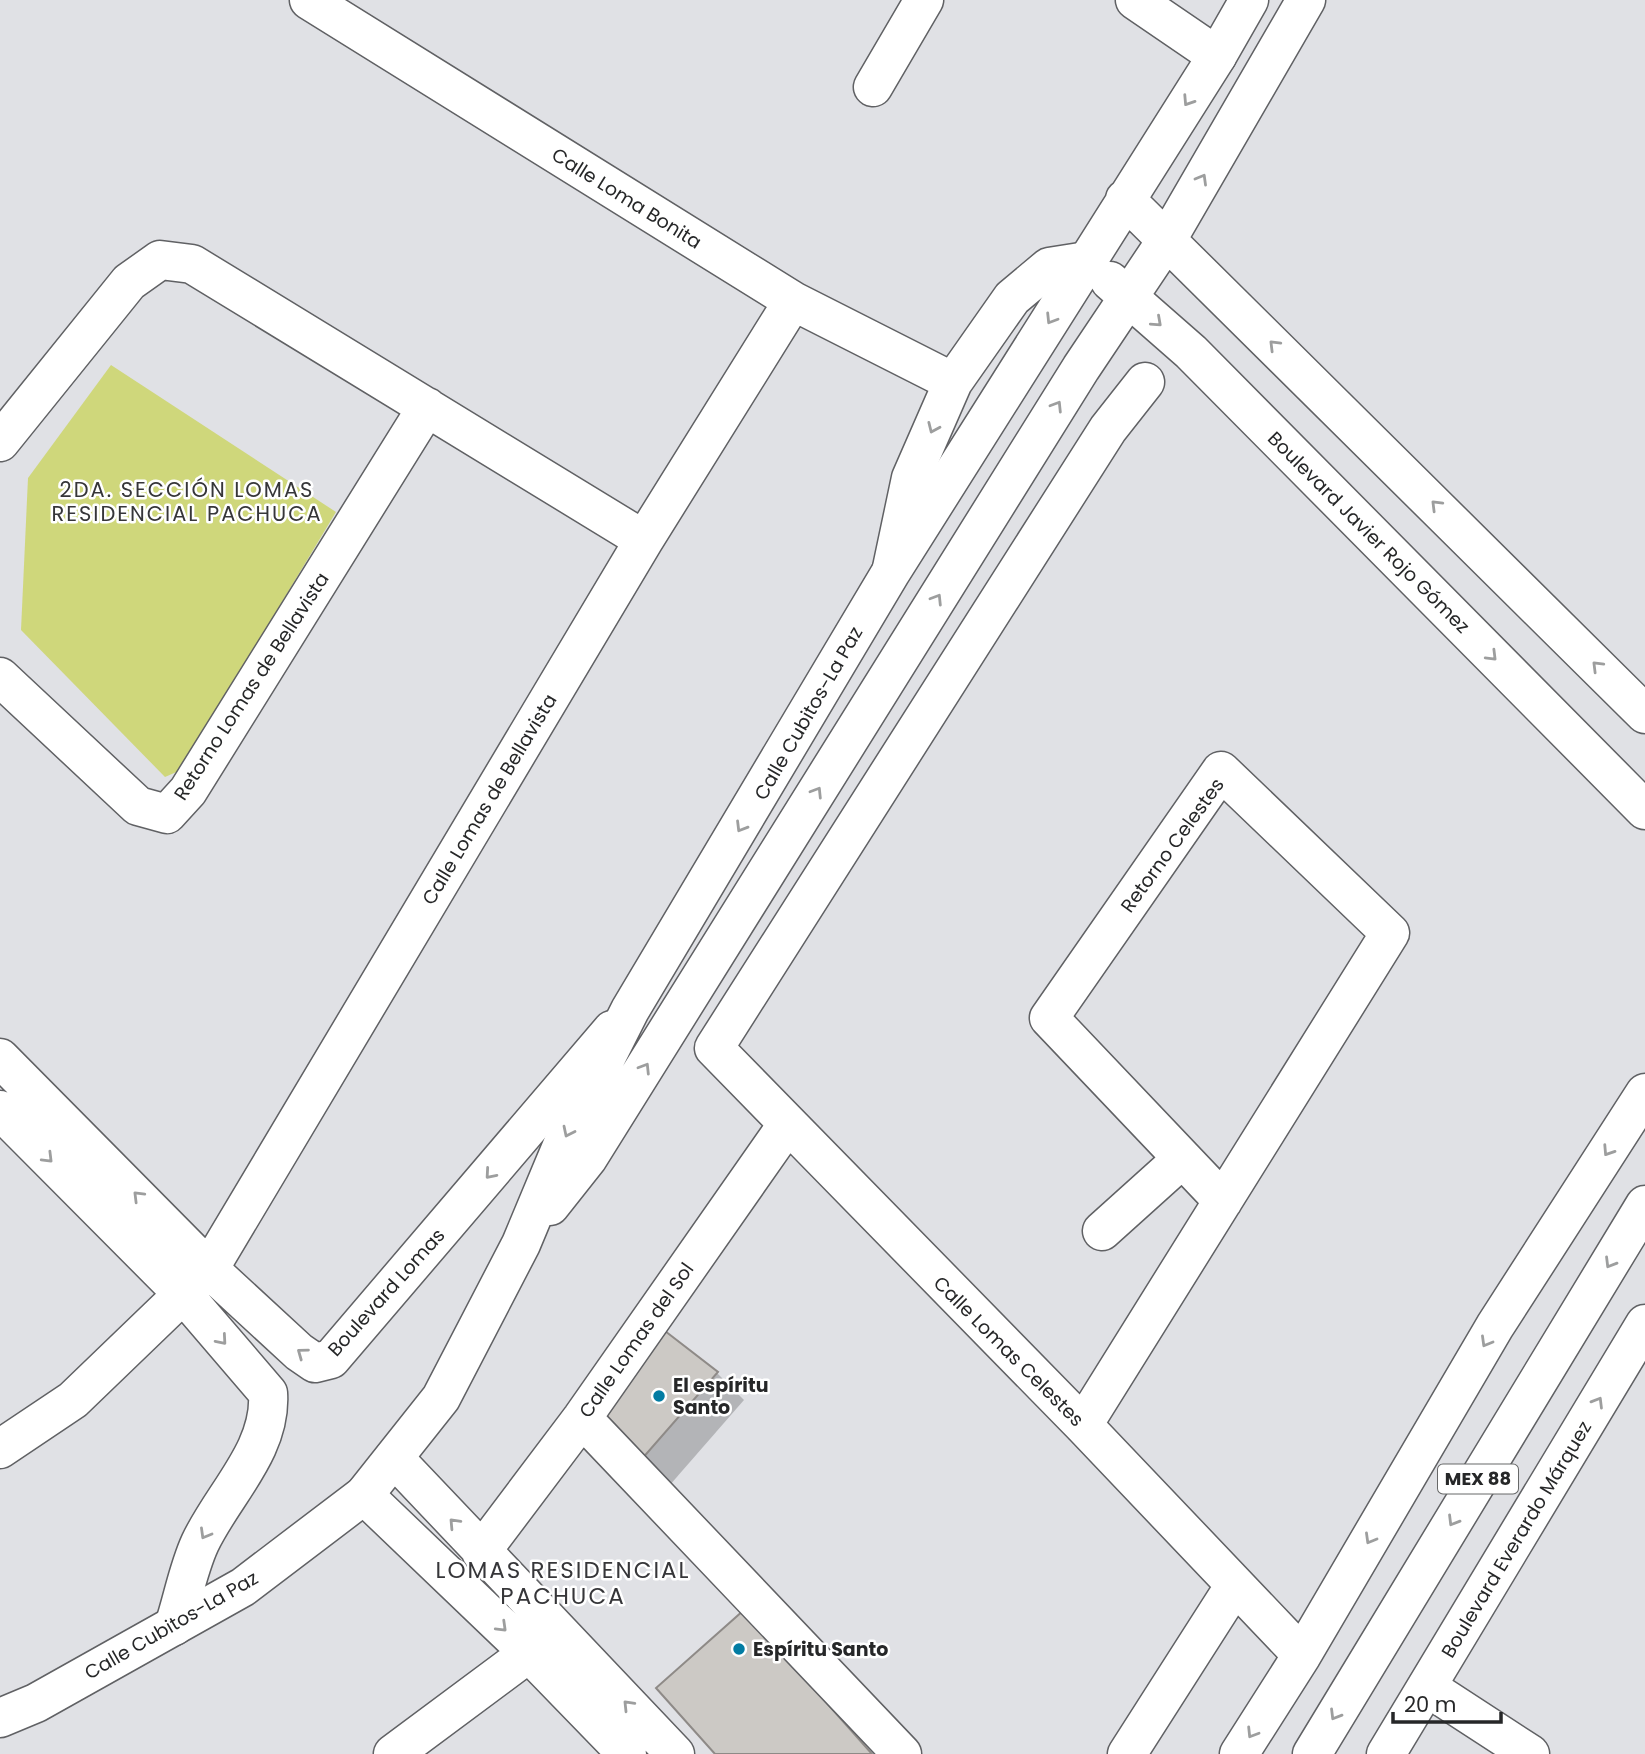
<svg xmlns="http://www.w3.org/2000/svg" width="1645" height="1754" font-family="Poppins,sans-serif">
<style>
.green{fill:#cfd77b}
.shadow{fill:#0003}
.building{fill:#ccc9c5;stroke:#8e8a87;stroke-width:2}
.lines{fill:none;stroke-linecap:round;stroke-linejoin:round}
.minor-casing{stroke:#606164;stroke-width:41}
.major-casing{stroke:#606164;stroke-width:41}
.minor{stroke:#fff;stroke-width:38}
.major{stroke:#fff;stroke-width:38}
.oneway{stroke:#9d9e9e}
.poi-dot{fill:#027ca3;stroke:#fff;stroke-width:2.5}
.labels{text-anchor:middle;stroke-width:5;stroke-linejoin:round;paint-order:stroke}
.shield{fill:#fff;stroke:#676868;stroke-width:2}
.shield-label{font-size:18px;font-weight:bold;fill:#262728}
.street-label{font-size:19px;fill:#262728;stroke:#fff}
.poi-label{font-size:19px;font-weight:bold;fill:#262728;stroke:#fff;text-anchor:start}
.neighbourhood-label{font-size:21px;letter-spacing:2px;fill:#363639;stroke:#fff}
.quarter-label{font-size:23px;letter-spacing:2px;fill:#363639;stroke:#fff}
</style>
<rect width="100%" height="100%" fill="#e0e1e5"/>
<path class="green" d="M 111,365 L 336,512 L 181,770 L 165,777 L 21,630 L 28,478 Z"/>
<path class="shadow" d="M 717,1373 L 744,1400 L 669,1486 L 606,1420 Z"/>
<path class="building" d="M 665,1331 L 718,1372 L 641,1460 L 604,1420 Z
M 744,1610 L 872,1754 L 715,1754 L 656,1688 Z"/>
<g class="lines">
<defs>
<path id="minor" d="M 309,0 L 793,301 L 953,382
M 1135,0 L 1217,56
M 873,87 L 924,0
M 1145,382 L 1108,429 L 714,1048 L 1083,1425 L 1302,1655
M 0,442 L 129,282 L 160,260 L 192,264 L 644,540
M 892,568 L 911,478 L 953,382 L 1012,298 L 1049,267 L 1087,261
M 0,677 L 138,806 L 167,814 L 188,791 L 427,407
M 0,1058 L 209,1269 L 299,1352 L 315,1363 L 331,1359 L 612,1030
M 0,1110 L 184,1295 L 268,1393 C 272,1450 223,1494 200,1543 C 188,1569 183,1599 174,1626
M 1102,1231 L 1182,1159
M 582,1418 L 902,1754
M 1083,1425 L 1390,933 L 1221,771 L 1049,1018 L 1223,1201
M 0,1449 L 73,1400 L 209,1269 L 644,540 L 793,301
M 394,1458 L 675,1754
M 364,1495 L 529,1653 L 627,1754
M 481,1552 L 582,1418 L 787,1125
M 1427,1687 L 1530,1754
M 393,1754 L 549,1638
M 1127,1754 L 1235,1585
M 1239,1754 L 1302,1655 L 1495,1326 L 1645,1093"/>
<path id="major" d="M 1125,199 L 1645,714
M 1110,281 L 1191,352 L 1645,810
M 550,1206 L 588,1158 L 1081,368 L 1168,238 L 1306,0
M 0,1718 L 36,1703 L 243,1587 L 364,1495 L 441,1398 L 521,1244 L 564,1141 L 630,1010 L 891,572 L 1217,56 L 1249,0
M 1312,1754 L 1645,1205
M 1386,1754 L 1645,1324"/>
</defs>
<use href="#minor" class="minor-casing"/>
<use href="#major" class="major-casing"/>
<use href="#minor" class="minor"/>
<use href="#major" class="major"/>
</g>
<defs><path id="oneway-chevron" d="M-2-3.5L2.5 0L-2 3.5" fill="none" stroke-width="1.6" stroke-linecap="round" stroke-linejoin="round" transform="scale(1.75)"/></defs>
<g class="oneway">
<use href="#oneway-chevron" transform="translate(1188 101) rotate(123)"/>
<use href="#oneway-chevron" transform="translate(1202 179) rotate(-60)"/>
<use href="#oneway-chevron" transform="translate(1051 319) rotate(122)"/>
<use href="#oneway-chevron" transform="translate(1157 322) rotate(42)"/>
<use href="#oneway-chevron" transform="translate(1274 345) rotate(-135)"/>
<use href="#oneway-chevron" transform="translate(1057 406) rotate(-58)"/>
<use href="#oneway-chevron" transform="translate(933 428) rotate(114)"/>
<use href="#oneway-chevron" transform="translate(1436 505) rotate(-135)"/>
<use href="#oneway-chevron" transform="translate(937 599) rotate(-58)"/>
<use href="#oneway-chevron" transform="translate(1492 656) rotate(45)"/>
<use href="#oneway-chevron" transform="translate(1597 666) rotate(-135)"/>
<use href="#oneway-chevron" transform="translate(817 792) rotate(-58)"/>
<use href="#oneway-chevron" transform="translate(741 827) rotate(121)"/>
<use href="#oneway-chevron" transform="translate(645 1068) rotate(-58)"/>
<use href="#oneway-chevron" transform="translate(568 1132) rotate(116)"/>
<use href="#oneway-chevron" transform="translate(1608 1151) rotate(123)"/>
<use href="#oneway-chevron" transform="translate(48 1158) rotate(45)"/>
<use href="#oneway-chevron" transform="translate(490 1174) rotate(131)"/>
<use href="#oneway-chevron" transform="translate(138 1196) rotate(-135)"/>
<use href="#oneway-chevron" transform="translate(1610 1263) rotate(121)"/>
<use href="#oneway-chevron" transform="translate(222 1340) rotate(49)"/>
<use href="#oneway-chevron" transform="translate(1486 1342) rotate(120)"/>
<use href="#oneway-chevron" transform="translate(302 1353) rotate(-144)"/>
<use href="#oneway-chevron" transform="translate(1598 1402) rotate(-59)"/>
<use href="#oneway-chevron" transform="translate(1453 1521) rotate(121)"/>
<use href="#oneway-chevron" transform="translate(454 1523) rotate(-133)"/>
<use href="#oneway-chevron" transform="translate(205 1534) rotate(120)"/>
<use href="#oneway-chevron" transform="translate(1370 1539) rotate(120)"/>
<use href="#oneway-chevron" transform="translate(502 1627) rotate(44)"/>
<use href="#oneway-chevron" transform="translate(628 1705) rotate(-134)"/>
<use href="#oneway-chevron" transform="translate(1335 1715) rotate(121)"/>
<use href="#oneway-chevron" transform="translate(1252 1733) rotate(122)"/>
</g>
<g class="poi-dot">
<circle cx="659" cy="1396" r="7"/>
<circle cx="739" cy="1649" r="7"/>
</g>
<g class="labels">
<rect class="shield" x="1438" y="1464.5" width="80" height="29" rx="5"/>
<g class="shield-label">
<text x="1478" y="1485">MEX 88</text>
</g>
<g class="street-label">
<text transform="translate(627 198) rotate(32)" y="7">Calle Loma Bonita</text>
<text transform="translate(1369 532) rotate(45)" y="7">Boulevard Javier Rojo Gómez</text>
<text transform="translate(251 686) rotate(-57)" y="7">Retorno Lomas de Bellavista</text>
<text transform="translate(808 713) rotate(-60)" y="7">Calle Cubitos-La Paz</text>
<text transform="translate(489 799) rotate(-59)" y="7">Calle Lomas de Bellavista</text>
<text transform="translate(1172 845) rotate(-54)" y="7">Retorno Celestes</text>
<text transform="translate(386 1292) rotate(-48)" y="7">Boulevard Lomas</text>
<text transform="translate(636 1340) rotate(-55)" y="7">Calle Lomas del Sol</text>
<text transform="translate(1009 1351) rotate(45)" y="7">Calle Lomas Celestes</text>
<text transform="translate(1516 1539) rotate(-59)" y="7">Boulevard Everardo Márquez</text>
<text transform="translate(171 1625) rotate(-30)" y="7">Calle Cubitos-La Paz</text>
</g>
<g class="poi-label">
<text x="673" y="1392">El espíritu<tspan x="673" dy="22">Santo</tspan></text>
<text x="753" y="1656">Espíritu Santo</text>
</g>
<g class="neighbourhood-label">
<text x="187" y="497">2DA. SECCIÓN LOMAS<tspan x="187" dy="24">RESIDENCIAL PACHUCA</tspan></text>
</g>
<g class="quarter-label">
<text x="563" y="1578">LOMAS RESIDENCIAL<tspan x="563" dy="26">PACHUCA</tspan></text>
</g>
</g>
<path d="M1393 1712v10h108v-10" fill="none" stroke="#262728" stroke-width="3.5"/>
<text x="1404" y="1712" font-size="21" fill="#262728" stroke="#ffffff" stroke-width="5" paint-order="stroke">20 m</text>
</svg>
